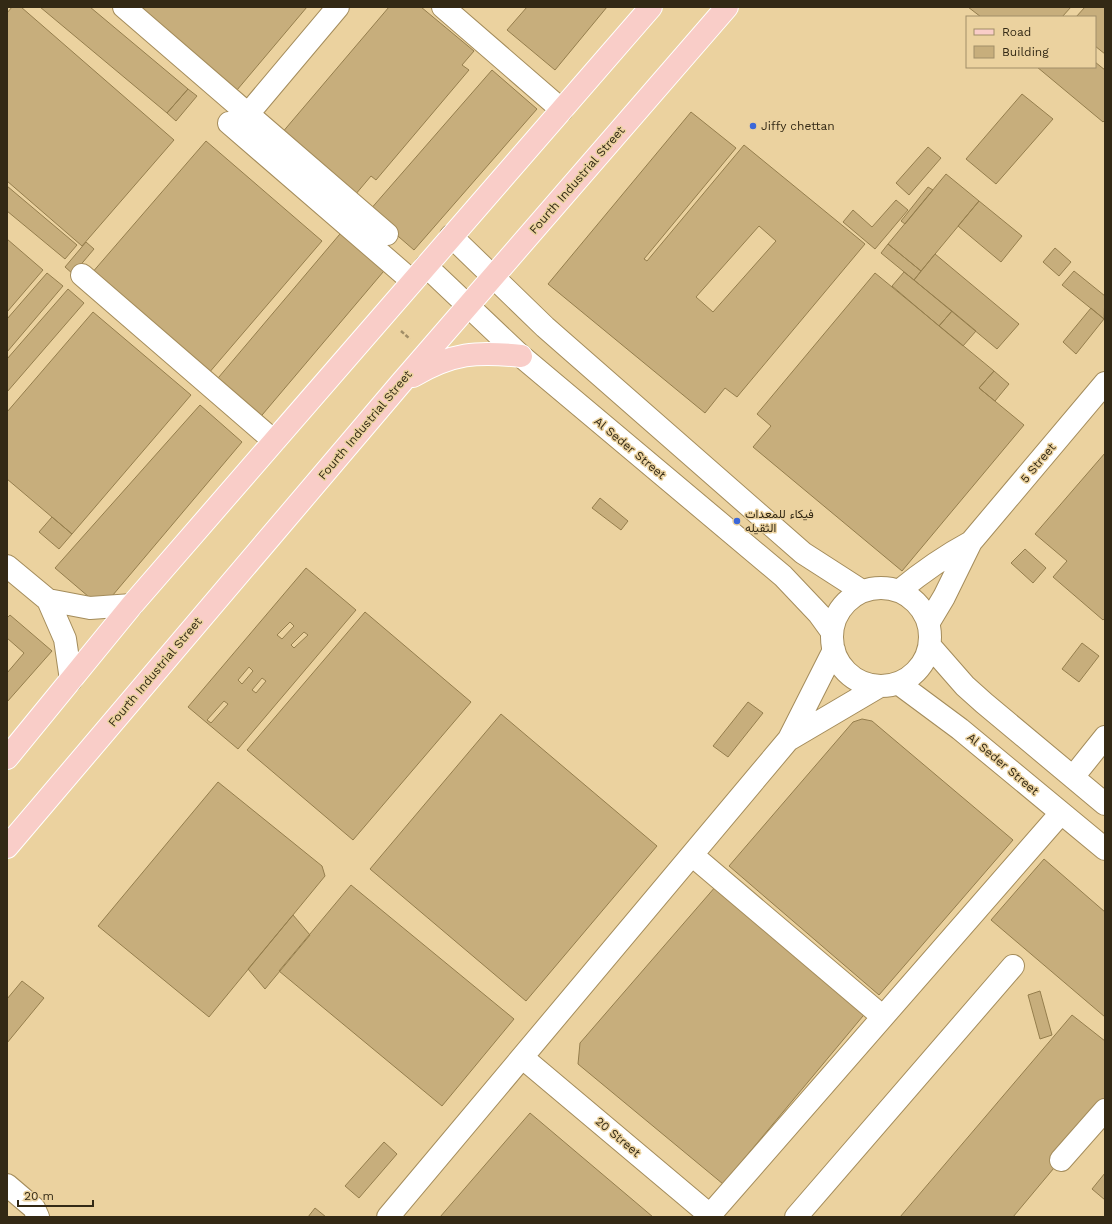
<svg xmlns="http://www.w3.org/2000/svg" width="1112" height="1224" font-family="'Work Sans',Vazirmatn,sans-serif">
<style>
.building{fill:#c7ae7c;stroke:#957e4d;fill-rule:evenodd}
.lines{fill:none;stroke-linecap:round;stroke-linejoin:round}
.minor-casing{stroke:#a48c5b;stroke-width:24}
.major-casing{stroke:#fff;stroke-width:24}
.path{stroke:#a08d67;stroke-width:2.5;stroke-dasharray:4 2;stroke-linecap:butt}
.minor{stroke:#fff;stroke-width:22}
.major{stroke:#f9cdc8;stroke-width:22}
.poi-dot{fill:#3c68d9;stroke:#ebd29f;stroke-width:1.5}
.labels{text-anchor:middle;stroke-width:3;stroke-linejoin:round;paint-order:stroke}
.poi-label{font-size:12px;fill:#332915;stroke:#ebd29f;text-anchor:start}
.street-label{font-size:12px;fill:#332915;stroke:#ebd29f}
</style>
<rect width="100%" height="100%" fill="#ebd29f"/>
<path class="building" d="M 12,7 L 21,7 L 174,140 L 82,246 L 7,181 L 7,13 Z
M 40,7 L 90,7 L 188,89 L 167,113 Z
M 139,7 L 307,7 L 237,90 Z
M 389,7 L 421,7 L 474,51 L 462,65 L 469,70 L 376,180 L 371,176 L 355,195 L 281,134 Z
M 527,7 L 607,7 L 555,70 L 507,30 Z
M 968,7 L 1071,7 L 1062,17 L 981,17 Z
M 1085,7 L 1105,7 L 1105,54 L 1095,46 L 1095,17 L 1076,17 Z
M 1095,62 L 1105,70 L 1105,120 L 1103,122 L 1037,67 L 1095,67 Z
M 492,70 L 537,109 L 414,250 L 369,211 Z
M 188,89 L 197,96 L 176,121 L 167,113 Z
M 1022,94 L 1053,119 L 996,184 L 966,159 Z
M 691,112 L 736,148 L 644,259 L 647,261 L 744,145 L 865,244 L 737,397 L 725,388 L 705,413 L 548,284 ZM 759,226 L 776,241 L 713,312 L 696,297 Z
M 206,141 L 322,241 L 208,374 L 91,274 Z
M 928,147 L 941,158 L 909,195 L 896,183 Z
M 946,174 L 979,201 L 921,271 L 888,244 Z
M 7,186 L 77,245 L 65,259 L 7,211 Z
M 928,187 L 933,190 L 905,224 L 901,221 Z
M 896,200 L 908,210 L 875,249 L 843,222 L 853,210 L 872,227 Z
M 979,201 L 1022,236 L 1001,262 L 958,226 Z
M 345,228 L 389,265 L 257,421 L 213,384 Z
M 7,239 L 43,270 L 7,312 Z
M 86,242 L 94,249 L 73,274 L 65,267 Z
M 888,244 L 921,271 L 914,280 L 881,253 Z
M 1055,248 L 1071,262 L 1059,276 L 1043,262 Z
M 935,254 L 1019,324 L 997,349 L 914,280 Z
M 1074,271 L 1105,296 L 1104,319 L 1062,285 Z
M 904,272 L 952,311 L 939,326 L 892,286 Z
M 47,273 L 63,286 L 7,352 L 7,319 Z
M 875,273 L 994,371 L 979,388 L 1024,425 L 902,571 L 753,447 L 771,426 L 757,414 Z
M 68,289 L 84,303 L 7,392 L 7,359 Z
M 1091,308 L 1104,319 L 1076,354 L 1063,342 Z
M 952,311 L 976,331 L 963,346 L 939,326 Z
M 93,312 L 191,395 L 72,534 L 7,479 L 7,412 Z
M 994,371 L 1009,384 L 995,401 L 979,388 Z
M 200,405 L 242,442 L 107,602 L 96,603 L 55,568 Z
M 1105,453 L 1105,618 L 1103,620 L 1053,577 L 1067,561 L 1035,534 Z
M 600,498 L 628,521 L 621,530 L 592,508 Z
M 52,517 L 72,534 L 59,549 L 39,532 Z
M 1025,549 L 1046,568 L 1033,583 L 1011,563 Z
M 306,568 L 356,610 L 238,749 L 188,707 ZM 290,622 L 294,626 L 282,639 L 277,635 ZM 304,632 L 308,635 L 294,648 L 291,645 ZM 249,667 L 253,671 L 242,684 L 238,680 ZM 262,678 L 266,681 L 256,693 L 252,690 ZM 224,701 L 228,704 L 211,723 L 207,720 Z
M 365,612 L 471,702 L 353,840 L 247,750 Z
M 10,615 L 52,651 L 7,702 L 7,673 L 24,653 L 7,638 L 7,618 Z
M 1082,643 L 1099,656 L 1079,682 L 1062,669 Z
M 748,702 L 763,713 L 728,757 L 713,746 Z
M 501,714 L 657,846 L 526,1001 L 370,869 Z
M 862,719 L 872,721 L 1013,840 L 879,995 L 729,866 L 853,722 Z
M 218,782 L 322,866 L 325,876 L 209,1017 L 98,926 Z
M 1044,859 L 1105,912 L 1105,1017 L 991,920 Z
M 351,885 L 514,1019 L 442,1106 L 279,971 Z
M 716,886 L 868,1010 L 723,1184 L 578,1064 L 580,1043 Z
M 293,915 L 310,935 L 265,989 L 248,969 Z
M 22,981 L 44,998 L 7,1043 L 7,999 Z
M 1040,991 L 1052,1035 L 1040,1039 L 1028,995 Z
M 1072,1015 L 1105,1041 L 1105,1107 L 1013,1217 L 900,1217 Z
M 530,1113 L 653,1217 L 440,1217 Z
M 384,1142 L 397,1154 L 359,1198 L 345,1186 Z
M 1105,1173 L 1105,1200 L 1092,1189 Z
M 315,1208 L 326,1217 L 308,1217 Z"/>
<g class="lines">
<defs>
<path id="minor" d="M 124,7 L 387,234
M 443,7 L 562,110
M 248,114 L 338,7
M 229,123 L 412,281
M 451,236 L 545,327 L 803,553 L 862,591
M 426,266 L 521,356 L 783,576 L 819,614 L 832,632
M 82,275 L 274,441
M 7,566 L 48,600 L 65,639 L 71,680
M832 637a49 49 0 1 1 98 0a49 49 0 1 1-98 0Z
M 899,591 C 922,572 945,556 971,542
M 48,600 L 90,608 L 132,605
M 929,622 L 944,597 L 971,542 L 1105,383
M 930,646 L 965,686 L 984,703 L 1105,804
M 898,683 L 960,729 L 1105,849
M 790,739 L 880,686
M 1073,777 L 1105,737
M 692,855 L 883,1017
M 523,1058 L 712,1217
M 1061,1160 L 1105,1110
M 7,1185 L 34,1208 L 38,1217
M 710,1215 L 1061,813
M 388,1217 L 789,739 L 834,650
M 796,1217 L 1013,966"/>
<path id="major" d="M 413,376 C 452,353 477,351 521,356
M 7,758 L 132,605 L 651,7
M 7,847 L 401,383 L 727,7"/>
</defs>
<use href="#minor" class="minor-casing"/>
<use href="#major" class="major-casing"/>
<path class="path" d="M 401,331 L 410,339"/>
<use href="#minor" class="minor"/>
<use href="#major" class="major"/>
</g>
<g class="poi-dot">
<circle cx="753" cy="126" r="4"/>
<circle cx="737" cy="521" r="4"/>
</g>
<g class="labels">
<g class="poi-label">
<text x="761" y="130">Jiffy chettan</text>
<text x="745" y="518">فيكاء للمعدات<tspan x="745" dy="14">الثقيله</tspan></text>
</g>
<g class="street-label">
<text transform="translate(577 180) rotate(-49)" y="4">Fourth Industrial Street</text>
<text transform="translate(365 425) rotate(-50)" y="4">Fourth Industrial Street</text>
<text transform="translate(630 448) rotate(40)" y="4">Al Seder Street</text>
<text transform="translate(1038 463) rotate(-50)" y="4">5 Street</text>
<text transform="translate(155 672) rotate(-50)" y="4">Fourth Industrial Street</text>
<text transform="translate(1003 764) rotate(40)" y="4">Al Seder Street</text>
<text transform="translate(618 1137) rotate(40)" y="4">20 Street</text>
</g>
</g>
<rect width="1112" height="1224" fill="none" stroke="#332915" stroke-width="16"/>
<rect x="966" y="16" width="130" height="52" fill="#ebd29f" stroke="#a18e68"/>
<rect x="974" y="29" width="20" height="6" fill="#f9cdc8" stroke="#a18e68"/>
<text x="1002" y="36" font-size="12" fill="#332915">Road</text>
<rect x="974" y="46" width="20" height="12" fill="#c7ae7c" stroke="#a18e68"/>
<text x="1002" y="56" font-size="12" fill="#332915">Building</text>
<path d="M18 1200v6h75v-6" fill="none" stroke="#332915" stroke-width="2"/>
<text x="24" y="1200" font-size="12" fill="#332915" stroke="#ebd29f" stroke-width="3" paint-order="stroke">20 m</text>
</svg>
